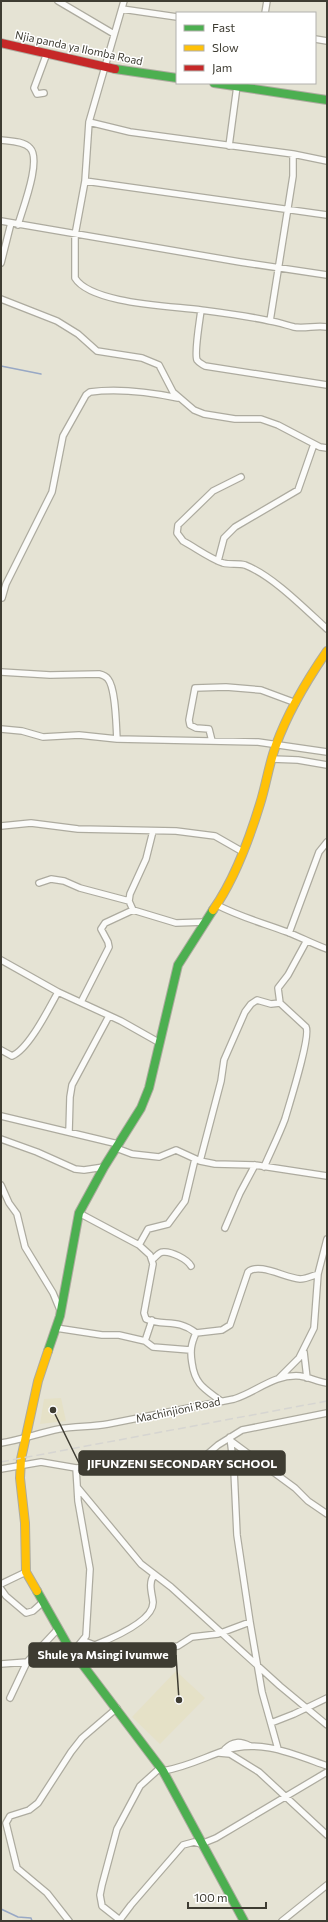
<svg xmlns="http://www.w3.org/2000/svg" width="328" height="1922" font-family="Commissioner,sans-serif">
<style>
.built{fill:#e5e1c7}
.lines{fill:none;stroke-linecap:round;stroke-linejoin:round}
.stream{stroke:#98a8c5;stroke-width:1.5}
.street-casing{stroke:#adab9f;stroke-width:8}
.fast-casing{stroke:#adab9f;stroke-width:10}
.slow-casing{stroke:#adab9f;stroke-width:10}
.jam-casing{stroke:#adab9f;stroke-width:10}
.street{stroke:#fbfbf9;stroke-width:5.5}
.fast{stroke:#4caf50;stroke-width:8}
.slow{stroke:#ffc107;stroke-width:8}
.jam{stroke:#c62828;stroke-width:8}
.rail{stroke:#d6d5d1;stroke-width:1.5;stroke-dasharray:8 4;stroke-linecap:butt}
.labels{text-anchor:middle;stroke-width:3;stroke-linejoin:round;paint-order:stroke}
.street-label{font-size:11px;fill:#3e3c32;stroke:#fff}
.leader{fill:none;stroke:#3e3c32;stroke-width:1.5}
.callout-dot{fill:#3e3c32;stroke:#fff;stroke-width:1.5}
.callout{fill:#3e3c32;stroke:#3e3c32;stroke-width:1.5}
.callout-label{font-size:12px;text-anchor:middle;font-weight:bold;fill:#fff}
</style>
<rect width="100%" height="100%" fill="#e5e3d4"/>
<path class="built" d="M 61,1398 L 66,1421 L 40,1424 L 44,1399 Z
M 176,1671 L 205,1698 L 160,1744 L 132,1717 Z"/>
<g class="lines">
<path class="stream" d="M 1,366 L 41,374
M 1,1909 L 18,1917 L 31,1918 L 32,1921"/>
<defs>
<path id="street" d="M 58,1 L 114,34
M 124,1 L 89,122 L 85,181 L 75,235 L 75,278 C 91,304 172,306 201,310 C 224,313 248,316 270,321 C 278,322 286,325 294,327 C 305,329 316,325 327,327
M 122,9 L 177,17
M 265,13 L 267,1
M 315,39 L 327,41
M 44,93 L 37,94 L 34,88 L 47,53
M 89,122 L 130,132 L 293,154 L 327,161
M 1,140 C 10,141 24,141 30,148 C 42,160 22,210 18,225
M 229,146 L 237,86
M 85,181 L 327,215
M 1,221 L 240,262 L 327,275
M 1,263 L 11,223
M 1,299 L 57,321 L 78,334 L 97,351 L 142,358 L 159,365 L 173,392 L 194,410 L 204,414 L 235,419 L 261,419 L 278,425 L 320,447 L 327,448
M 201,310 C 200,319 194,353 197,360 C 199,363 202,364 205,366 L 327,385
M 270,321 L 293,176 L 293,154
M 241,477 L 213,491 L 178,525 L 177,533 L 183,541 C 196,548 209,558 223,563 C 230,565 238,563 245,565 C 273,576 304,608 327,629
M 218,561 L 224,538 L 235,527 L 298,490 L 314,444
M 2,598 L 6,584 L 52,492 L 63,436 L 86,395 L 90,392 C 120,388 149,392 178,398
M 1,672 L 50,675 L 99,674 C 103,675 106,676 108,679 C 116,689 116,725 117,739
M 1,729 L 22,731 L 43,737 L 79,735 L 117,739 L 258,742 L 327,752
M 212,741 L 209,729 L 196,728 L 190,725 L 189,720 L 195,688 L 226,687 L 261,690 L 296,703
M 272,759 L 298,760 L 327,765
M 1,826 L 31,823 L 78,829 L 176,831 L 215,836 L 243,852
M 39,883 L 51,879 L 64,881 L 80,888 L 129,901
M 217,905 C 240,917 263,923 287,932 C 300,937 313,944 327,949
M 133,910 L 129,901 L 130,894 L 146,859 L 153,831
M 289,933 L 319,852 L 327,842
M 1,960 L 58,992 L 121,1021 L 160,1043
M 81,1002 L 109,947 L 108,942 L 101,929 L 105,923 L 133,910 L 176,923 L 205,922
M 1,1050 L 12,1056 C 29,1049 49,1008 58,992
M 1,1116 L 118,1144
M 69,1132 L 70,1097 L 72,1085 L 109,1016
M 1,1139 L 37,1152 L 75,1169 L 84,1170 L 104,1167
M 116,1148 L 132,1154 L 159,1157 L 176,1150 L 200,1161 L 215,1164 L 255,1165 L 327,1176
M 200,1161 L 221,1081 L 224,1060 L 245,1012 L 251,1004 L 257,1000 L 271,1004 L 280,1003
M 264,1167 C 271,1151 279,1135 285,1119 C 289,1105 311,1036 306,1027 L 280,1003 L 278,988 L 288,975 L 306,942
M 1,1185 L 9,1203 L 17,1214 L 25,1247 L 53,1293 L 60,1310
M 79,1213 L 139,1245 L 150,1255 L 153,1264 L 144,1313 L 146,1319 C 164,1327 177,1318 196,1333
M 225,1228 L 240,1193 L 255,1165
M 139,1245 L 148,1229 L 168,1224 L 185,1201 L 195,1159
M 153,1259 C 156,1257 159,1252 163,1252 C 171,1251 187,1259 191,1266
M 56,1328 L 102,1335 L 119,1335 L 145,1341 L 153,1347 L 190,1350
M 145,1341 L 152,1320
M 304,1352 L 307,1378
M 279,1378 L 299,1358 L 314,1328 L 318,1274 L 327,1239
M 221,1401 C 205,1389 195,1385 192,1363 C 190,1351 191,1344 196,1333 L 222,1330 L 230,1325 L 248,1272 C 259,1262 285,1278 300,1279 C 306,1279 312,1276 318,1274
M 230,1437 L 234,1470 L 237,1535 L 250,1622 L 262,1692 L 278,1749
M 231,1441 L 295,1488 L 308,1501 L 327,1514
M 1,1443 C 21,1440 39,1433 59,1429 C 75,1426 91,1427 108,1424 L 234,1399 C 257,1392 273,1374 300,1376 C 309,1377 318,1382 327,1383
M 198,1460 L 215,1462 L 234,1470
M 1,1469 L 41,1462 L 76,1468 L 140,1463 L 160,1467 L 181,1466 L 204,1457 L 218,1445 L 242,1430 L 327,1413
M 78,1488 L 141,1564 L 171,1587 L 280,1686 L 327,1725
M 1,1584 L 26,1572
M 1,1589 L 6,1596 L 26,1613 L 33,1611 L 43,1602
M 84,1641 L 105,1649 L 124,1652 L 178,1646 L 192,1637 L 218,1634 L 250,1622
M 95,1645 C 110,1639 154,1621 153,1602 C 152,1593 148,1583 154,1575
M 73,1652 L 86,1636 L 90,1569 L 78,1501 L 76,1468
M 1,1664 L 27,1662
M 10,1698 L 27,1662 L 57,1630
M 271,1723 L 294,1714 L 327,1698
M 225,1749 C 233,1741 240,1741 250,1746
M 219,1753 L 230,1754 L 259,1772 L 327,1835
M 163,1771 C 186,1767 201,1759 223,1751 C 259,1738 293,1754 327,1766
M 69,1921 L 47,1893 L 17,1868 L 6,1823 L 10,1816 L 29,1810 L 38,1803 L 71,1752 L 82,1738 L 117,1708
M 119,1921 L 131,1905 L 183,1845 L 194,1842 L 201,1844 L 216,1838 L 327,1772
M 121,1921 L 102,1906 L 100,1895 L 102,1885 L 117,1829 L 140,1786 L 160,1768
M 282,1921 L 327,1885"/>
<path id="fast" d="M 115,69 L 177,78
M 214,83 L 327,100
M 48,1351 L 60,1316 L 79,1213 L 104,1167 L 141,1108 L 149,1088 L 178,965 L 213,910
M 37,1591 L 67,1644 L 163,1771 L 244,1921"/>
<path id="slow" d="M 213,910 C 235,879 249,840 260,804 C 266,785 269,764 276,745 C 288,712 307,680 327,651
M 37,1591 L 26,1572 L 25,1523 L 20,1478 L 21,1459 L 38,1381 L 48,1351"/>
<path id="jam" d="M 1,43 L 115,69"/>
</defs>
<use href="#street" class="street-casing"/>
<use href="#fast" class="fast-casing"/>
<use href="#slow" class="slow-casing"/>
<use href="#jam" class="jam-casing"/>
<use href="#street" class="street"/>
<use href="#fast" class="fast"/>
<use href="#slow" class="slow"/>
<use href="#jam" class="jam"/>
<path class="rail" d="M 1,1462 L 327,1401"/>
</g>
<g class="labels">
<g class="street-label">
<text transform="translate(79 48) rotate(12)" y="4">Njia panda ya Ilomba Road</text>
<text transform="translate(178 1410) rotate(-12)" y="4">Machinjioni Road</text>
</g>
</g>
<path class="leader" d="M53 1410L79 1463M179 1700L176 1655"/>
<g class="callout-dot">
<circle cx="53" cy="1410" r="4"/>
<circle cx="179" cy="1700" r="4"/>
</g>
<g class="callout">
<rect x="79" y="1451" width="206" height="24" rx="4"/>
<rect x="29" y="1643" width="147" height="24" rx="4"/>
</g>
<g class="callout-label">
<text x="182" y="1468">JIFUNZENI SECONDARY SCHOOL</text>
<text x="103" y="1659">Shule ya Msingi Ivumwe</text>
</g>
<rect width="328" height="1922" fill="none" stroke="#3e3c32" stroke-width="4"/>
<rect x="176" y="12" width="140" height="72" fill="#ffffff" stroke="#b2b1ad"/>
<rect x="184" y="25" width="20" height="6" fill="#4caf50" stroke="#b2b1ad"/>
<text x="212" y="32" font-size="12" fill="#3e3c32">Fast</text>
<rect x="184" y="45" width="20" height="6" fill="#ffc107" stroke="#b2b1ad"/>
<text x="212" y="52" font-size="12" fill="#3e3c32">Slow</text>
<rect x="184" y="65" width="20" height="6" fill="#c62828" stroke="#b2b1ad"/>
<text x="212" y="72" font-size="12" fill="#3e3c32">Jam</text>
<path d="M188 1902v6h78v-6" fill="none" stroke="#3e3c32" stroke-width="2"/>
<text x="194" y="1902" font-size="12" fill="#3e3c32" stroke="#ffffff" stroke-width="3" paint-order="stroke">100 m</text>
</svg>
